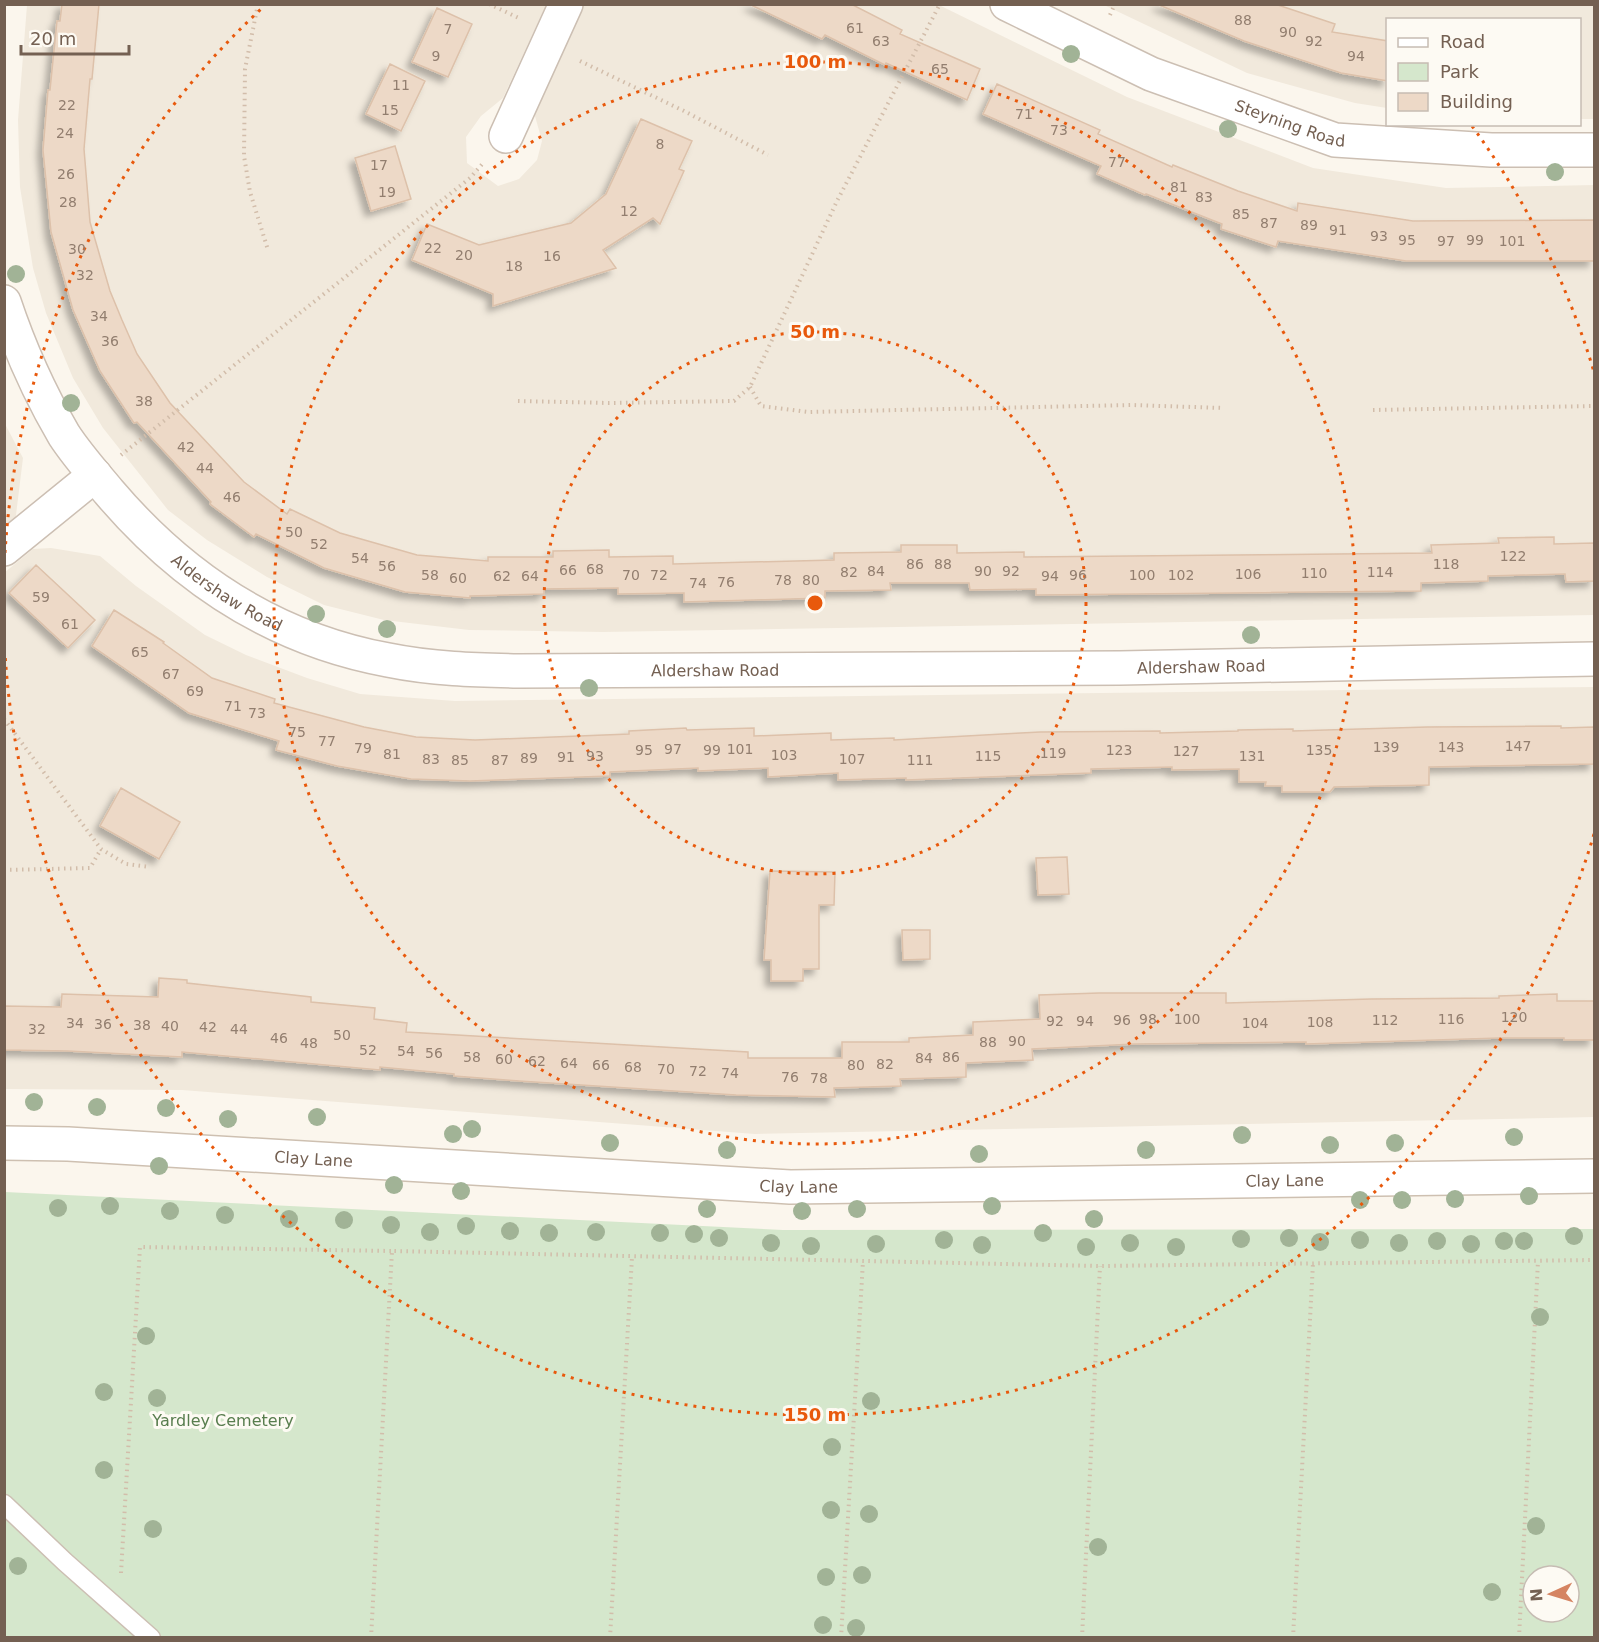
<svg xmlns="http://www.w3.org/2000/svg" width="1599" height="1642" font-family="'DejaVu Sans',sans-serif">
<style>
.residential{fill:#f1e9dc}
.green{fill:#d5e7cc;fill-rule:evenodd}
.building{fill:#edd9c7;stroke:#ddc1aa;stroke-width:1.5;filter:url(#shadow)}
.lines{fill:none;stroke-linecap:round;stroke-linejoin:round}
.lane-casing{stroke:#ccbfb3;stroke-width:21}
.street-casing{stroke:#ccbfb3;stroke-width:36}
.secondary-casing{stroke:#cec0b1;stroke-width:36}
.path{stroke:#d2bdaa;stroke-width:4;stroke-dasharray:1.5 4.5;stroke-linecap:butt}
.lane{stroke:#fff;stroke-width:18}
.street{stroke:#fff;stroke-width:33}
.secondary{stroke:#fff;stroke-width:33}
.tree{fill:#a1b396}
.ring{fill:none;stroke:#e8590c;stroke-width:3;stroke-dasharray:3 6}
.labels{text-anchor:middle;stroke-width:6;stroke-linejoin:round;paint-order:stroke}
.number-label{font-size:14px;fill:#927e6f}
.street-label{font-size:16px;fill:#746052;stroke:#fdfaf3}
.park-label{font-size:16px;fill:#587d4e;stroke:#fdfaf3}
.centre{fill:#e8590c;stroke:#fdfaf3;stroke-width:3}
.ring-label{font-size:18px;text-anchor:middle;font-weight:bold;fill:#e8590c;stroke:#fdfaf3;stroke-width:6;stroke-linejoin:round;paint-order:stroke}
</style>
<defs>
<filter id="shadow"><feDropShadow dx="-5.5" dy="5.5" stdDeviation="3" flood-color="#0004"/></filter>
</defs>
<rect width="100%" height="100%" fill="#fbf6ed"/>
<path class="residential" d="M 584,4 L 939,5 L 1127,97 L 1313,168 L 1446,188 L 1594,185 L 1594,615 L 603,632 L 469,630 L 384,620 L 324,605 L 267,577 L 207,540 L 168,510 L 103,428 L 73,378 L 46,313 L 33,268 L 20,187 L 18,120 L 27,5 L 546,5 L 503,98 L 481,116 L 466,137 L 467,163 L 498,186 L 519,179 L 537,160 L 542,141 L 533,109 Z
M 1104,5 L 1594,5 L 1594,119 L 1580,119 L 1580,20 L 1388,20 L 1387,108 L 1355,103 L 1247,73 Z
M 4,422 L 23,458 L 15,523 L 4,532 Z
M 51,548 L 100,556 L 136,586 L 205,635 L 246,655 L 307,678 L 360,694 L 455,701 L 1594,687 L 1594,1117 L 755,1134 L 182,1090 L 5,1089 L 4,573 L 33,549 Z"/>
<path class="green" d="M 5,1192 L 783,1230 L 1594,1229 L 1594,1637 L 5,1638 ZM 1533,1576 L 1569,1576 L 1569,1612 L 1533,1612 Z"/>
<path class="building" d="M 62,4 L 99,4 L 92,79 L 90,79 L 84,149 L 90,222 L 110,291 L 122,320 L 137,354 L 170,403 L 244,482 L 287,514 L 290,509 L 340,533 L 417,555 L 488,561 L 488,557 L 553,557 L 553,551 L 609,550 L 609,557 L 673,556 L 673,564 L 834,560 L 834,553 L 901,552 L 901,545 L 957,545 L 957,553 L 1024,552 L 1024,557 L 1432,553 L 1431,545 L 1499,543 L 1498,538 L 1554,537 L 1554,544 L 1594,543 L 1594,581 L 1566,582 L 1565,574 L 1488,576 L 1488,581 L 1421,583 L 1421,591 L 1036,595 L 1036,589 L 970,590 L 969,583 L 890,583 L 891,590 L 825,591 L 825,598 L 684,602 L 684,593 L 618,594 L 618,588 L 544,589 L 544,594 L 470,596 L 470,598 L 405,592 L 324,568 L 256,534 L 254,537 L 210,504 L 211,502 L 137,422 L 134,423 L 100,371 L 73,310 L 51,232 L 43,150 L 48,90 L 50,90 L 57,21 L 60,21 Z
M 749,4 L 851,4 L 902,30 L 900,34 L 980,69 L 967,100 L 886,63 L 885,65 L 825,35 L 822,39 Z
M 1157,4 L 1275,4 L 1335,24 L 1332,32 L 1388,41 L 1388,81 L 1341,73 L 1244,41 Z
M 437,8 L 472,24 L 448,77 L 412,62 Z
M 390,64 L 425,81 L 401,131 L 366,114 Z
M 997,84 L 1100,130 L 1098,134 L 1172,167 L 1173,165 L 1238,191 L 1297,211 L 1298,203 L 1413,221 L 1594,220 L 1594,261 L 1406,261 L 1278,241 L 1276,247 L 1221,229 L 1222,224 L 1146,194 L 1145,195 L 1097,174 L 1101,166 L 983,114 Z
M 641,119 L 692,141 L 679,169 L 684,171 L 660,224 L 653,218 L 603,250 L 616,268 L 493,306 L 493,294 L 412,260 L 427,224 L 479,245 L 571,223 L 606,194 Z
M 395,146 L 411,199 L 371,211 L 355,158 Z
M 36,565 L 95,620 L 68,648 L 9,593 Z
M 114,610 L 164,642 L 163,643 L 212,678 L 275,699 L 274,703 L 364,727 L 416,737 L 475,740 L 629,734 L 629,731 L 686,728 L 687,730 L 754,728 L 754,736 L 831,733 L 831,740 L 894,738 L 894,740 L 1040,732 L 1160,731 L 1160,733 L 1238,731 L 1238,730 L 1293,729 L 1293,731 L 1427,727 L 1561,726 L 1561,728 L 1594,727 L 1594,764 L 1429,767 L 1429,785 L 1334,787 L 1330,792 L 1282,792 L 1282,786 L 1265,786 L 1266,782 L 1239,782 L 1239,769 L 1172,770 L 1172,767 L 1091,769 L 1091,773 L 906,780 L 906,778 L 838,780 L 838,773 L 768,777 L 768,768 L 698,771 L 698,768 L 610,772 L 610,776 L 470,781 L 411,779 L 337,766 L 276,750 L 279,741 L 189,713 L 92,646 Z
M 121,788 L 180,822 L 159,859 L 100,826 Z
M 1067,857 L 1069,894 L 1038,895 L 1036,858 Z
M 770,871 L 835,872 L 834,905 L 819,905 L 819,969 L 803,969 L 803,981 L 771,981 L 771,960 L 764,960 Z
M 902,930 L 930,930 L 930,959 L 903,960 Z
M 159,978 L 187,980 L 187,983 L 311,997 L 311,1002 L 375,1008 L 374,1019 L 407,1023 L 406,1032 L 748,1052 L 748,1058 L 842,1058 L 842,1042 L 909,1042 L 909,1038 L 973,1035 L 973,1022 L 1040,1019 L 1039,995 L 1099,993 L 1226,993 L 1226,1003 L 1371,999 L 1499,998 L 1499,996 L 1557,994 L 1557,1001 L 1594,1001 L 1594,1040 L 1564,1040 L 1564,1038 L 1500,1038 L 1306,1044 L 1306,1042 L 1135,1044 L 1032,1049 L 1033,1060 L 966,1063 L 966,1077 L 900,1079 L 901,1086 L 834,1088 L 835,1097 L 736,1095 L 519,1081 L 454,1076 L 454,1074 L 380,1067 L 380,1070 L 182,1052 L 182,1057 L 68,1051 L 4,1050 L 4,1006 L 61,1007 L 62,994 L 158,997 Z"/>
<g class="lines">
<defs>
<path id="lane" d="M 4,1504 L 65,1562 L 151,1638"/>
<g id="street">
<path id="s1" d="M 1007,4 L 1151,74 L 1335,140 L 1491,150 L 1594,150"/>
<path d="M 506,136 L 566,4"/>
<path id="s2" d="M 4,302 C 19,347 40,394 64,435 C 77,455 94,474 109,492 C 183,579 274,639 388,660 C 432,669 475,670 519,671 L 1120,668 L 1594,659"/>
<path d="M 4,549 L 95,475"/>
</g>
<g id="secondary">
<path id="s3" d="M 4,1143 L 68,1144 L 790,1187 L 1594,1176"/>
</g>
</defs>
<use href="#lane" class="lane-casing"/>
<use href="#street" class="street-casing"/>
<use href="#secondary" class="secondary-casing"/>
<path class="path" d="M 258,4 L 245,69 L 244,156 L 250,192 L 268,250
M 489,4 L 521,19
M 1110,15 L 1115,4
M 580,61 L 684,111 L 768,155
M 750,387 L 761,406 L 808,412 L 1131,405 L 1224,408
M 518,401 L 609,403 L 734,401 L 750,387 L 837,201 L 940,4
M 1373,410 L 1594,406
M 121,455 L 470,178 L 484,162
M 4,719 L 101,849 L 126,864 L 150,867
M 4,870 L 90,868 L 101,849
M 121,1573 L 140,1247 L 392,1251
M 371,1638 L 392,1251 L 1100,1266 L 1594,1260
M 610,1638 L 632,1257
M 841,1638 L 863,1261
M 1082,1638 L 1100,1266
M 1293,1638 L 1313,1263
M 1519,1638 L 1538,1261"/>
<use href="#lane" class="lane"/>
<use href="#street" class="street"/>
<use href="#secondary" class="secondary"/>
</g>
<g class="tree">
<circle cx="1071" cy="54" r="9"/>
<circle cx="1228" cy="129" r="9"/>
<circle cx="1555" cy="172" r="9"/>
<circle cx="16" cy="274" r="9"/>
<circle cx="71" cy="403" r="9"/>
<circle cx="316" cy="614" r="9"/>
<circle cx="387" cy="629" r="9"/>
<circle cx="1251" cy="635" r="9"/>
<circle cx="589" cy="688" r="9"/>
<circle cx="34" cy="1102" r="9"/>
<circle cx="97" cy="1107" r="9"/>
<circle cx="166" cy="1108" r="9"/>
<circle cx="317" cy="1117" r="9"/>
<circle cx="228" cy="1119" r="9"/>
<circle cx="472" cy="1129" r="9"/>
<circle cx="453" cy="1134" r="9"/>
<circle cx="1242" cy="1135" r="9"/>
<circle cx="1514" cy="1137" r="9"/>
<circle cx="610" cy="1143" r="9"/>
<circle cx="1395" cy="1143" r="9"/>
<circle cx="1330" cy="1145" r="9"/>
<circle cx="727" cy="1150" r="9"/>
<circle cx="1146" cy="1150" r="9"/>
<circle cx="979" cy="1154" r="9"/>
<circle cx="159" cy="1166" r="9"/>
<circle cx="394" cy="1185" r="9"/>
<circle cx="461" cy="1191" r="9"/>
<circle cx="1529" cy="1196" r="9"/>
<circle cx="1455" cy="1199" r="9"/>
<circle cx="1360" cy="1200" r="9"/>
<circle cx="1402" cy="1200" r="9"/>
<circle cx="110" cy="1206" r="9"/>
<circle cx="992" cy="1206" r="9"/>
<circle cx="58" cy="1208" r="9"/>
<circle cx="707" cy="1209" r="9"/>
<circle cx="857" cy="1209" r="9"/>
<circle cx="170" cy="1211" r="9"/>
<circle cx="802" cy="1211" r="9"/>
<circle cx="225" cy="1215" r="9"/>
<circle cx="289" cy="1219" r="9"/>
<circle cx="1094" cy="1219" r="9"/>
<circle cx="344" cy="1220" r="9"/>
<circle cx="391" cy="1225" r="9"/>
<circle cx="466" cy="1226" r="9"/>
<circle cx="510" cy="1231" r="9"/>
<circle cx="430" cy="1232" r="9"/>
<circle cx="596" cy="1232" r="9"/>
<circle cx="549" cy="1233" r="9"/>
<circle cx="660" cy="1233" r="9"/>
<circle cx="1043" cy="1233" r="9"/>
<circle cx="694" cy="1234" r="9"/>
<circle cx="1574" cy="1236" r="9"/>
<circle cx="719" cy="1238" r="9"/>
<circle cx="1289" cy="1238" r="9"/>
<circle cx="1241" cy="1239" r="9"/>
<circle cx="944" cy="1240" r="9"/>
<circle cx="1360" cy="1240" r="9"/>
<circle cx="1437" cy="1241" r="9"/>
<circle cx="1504" cy="1241" r="9"/>
<circle cx="1524" cy="1241" r="9"/>
<circle cx="1320" cy="1242" r="9"/>
<circle cx="771" cy="1243" r="9"/>
<circle cx="1130" cy="1243" r="9"/>
<circle cx="1399" cy="1243" r="9"/>
<circle cx="876" cy="1244" r="9"/>
<circle cx="1471" cy="1244" r="9"/>
<circle cx="982" cy="1245" r="9"/>
<circle cx="811" cy="1246" r="9"/>
<circle cx="1086" cy="1247" r="9"/>
<circle cx="1176" cy="1247" r="9"/>
<circle cx="1540" cy="1317" r="9"/>
<circle cx="146" cy="1336" r="9"/>
<circle cx="104" cy="1392" r="9"/>
<circle cx="157" cy="1398" r="9"/>
<circle cx="871" cy="1401" r="9"/>
<circle cx="832" cy="1447" r="9"/>
<circle cx="104" cy="1470" r="9"/>
<circle cx="831" cy="1510" r="9"/>
<circle cx="869" cy="1514" r="9"/>
<circle cx="1536" cy="1526" r="9"/>
<circle cx="153" cy="1529" r="9"/>
<circle cx="1098" cy="1547" r="9"/>
<circle cx="18" cy="1566" r="9"/>
<circle cx="862" cy="1575" r="9"/>
<circle cx="826" cy="1577" r="9"/>
<circle cx="1492" cy="1592" r="9"/>
<circle cx="823" cy="1625" r="9"/>
<circle cx="856" cy="1628" r="9"/>
</g>
<g class="ring">
<circle cx="815" cy="603" r="271"/>
<circle cx="815" cy="603" r="541"/>
<path d="M1594 834A812 812 0 0 1 5 653M5 553A812 812 0 0 1 261 9M1472 126A812 812 0 0 1 1594 372"/>
</g>
<g class="labels">
<g class="number-label">
<text x="1243" y="25">88</text>
<text x="855" y="33">61</text>
<text x="448" y="34">7</text>
<text x="1288" y="37">90</text>
<text x="881" y="46">63</text>
<text x="1314" y="46">92</text>
<text x="436" y="61">9</text>
<text x="1356" y="61">94</text>
<text x="940" y="74">65</text>
<text x="401" y="90">11</text>
<text x="67" y="110">22</text>
<text x="390" y="115">15</text>
<text x="1024" y="119">71</text>
<text x="1059" y="135">73</text>
<text x="65" y="138">24</text>
<text x="660" y="149">8</text>
<text x="1117" y="167">77</text>
<text x="379" y="170">17</text>
<text x="66" y="179">26</text>
<text x="1179" y="192">81</text>
<text x="387" y="197">19</text>
<text x="1204" y="202">83</text>
<text x="68" y="207">28</text>
<text x="629" y="216">12</text>
<text x="1241" y="219">85</text>
<text x="1269" y="228">87</text>
<text x="1309" y="230">89</text>
<text x="1338" y="235">91</text>
<text x="1379" y="241">93</text>
<text x="1407" y="245">95</text>
<text x="1475" y="245">99</text>
<text x="1446" y="246">97</text>
<text x="1512" y="246">101</text>
<text x="433" y="253">22</text>
<text x="77" y="254">30</text>
<text x="464" y="260">20</text>
<text x="552" y="261">16</text>
<text x="514" y="271">18</text>
<text x="85" y="280">32</text>
<text x="99" y="321">34</text>
<text x="110" y="346">36</text>
<text x="144" y="406">38</text>
<text x="186" y="452">42</text>
<text x="205" y="473">44</text>
<text x="232" y="502">46</text>
<text x="294" y="537">50</text>
<text x="319" y="549">52</text>
<text x="1513" y="561">122</text>
<text x="360" y="563">54</text>
<text x="915" y="569">86</text>
<text x="943" y="569">88</text>
<text x="1446" y="569">118</text>
<text x="387" y="571">56</text>
<text x="595" y="574">68</text>
<text x="568" y="575">66</text>
<text x="876" y="576">84</text>
<text x="983" y="576">90</text>
<text x="1011" y="576">92</text>
<text x="849" y="577">82</text>
<text x="1380" y="577">114</text>
<text x="1314" y="578">110</text>
<text x="1248" y="579">106</text>
<text x="430" y="580">58</text>
<text x="631" y="580">70</text>
<text x="659" y="580">72</text>
<text x="1078" y="580">96</text>
<text x="1142" y="580">100</text>
<text x="1181" y="580">102</text>
<text x="502" y="581">62</text>
<text x="530" y="581">64</text>
<text x="1050" y="581">94</text>
<text x="458" y="583">60</text>
<text x="783" y="585">78</text>
<text x="811" y="585">80</text>
<text x="726" y="587">76</text>
<text x="698" y="588">74</text>
<text x="41" y="602">59</text>
<text x="70" y="629">61</text>
<text x="140" y="657">65</text>
<text x="171" y="679">67</text>
<text x="195" y="696">69</text>
<text x="233" y="711">71</text>
<text x="257" y="718">73</text>
<text x="297" y="737">75</text>
<text x="327" y="746">77</text>
<text x="1518" y="751">147</text>
<text x="1386" y="752">139</text>
<text x="1451" y="752">143</text>
<text x="363" y="753">79</text>
<text x="673" y="754">97</text>
<text x="740" y="754">101</text>
<text x="644" y="755">95</text>
<text x="712" y="755">99</text>
<text x="1119" y="755">123</text>
<text x="1319" y="755">135</text>
<text x="1186" y="756">127</text>
<text x="1053" y="758">119</text>
<text x="392" y="759">81</text>
<text x="784" y="760">103</text>
<text x="595" y="761">93</text>
<text x="988" y="761">115</text>
<text x="1252" y="761">131</text>
<text x="566" y="762">91</text>
<text x="529" y="763">89</text>
<text x="431" y="764">83</text>
<text x="852" y="764">107</text>
<text x="460" y="765">85</text>
<text x="500" y="765">87</text>
<text x="920" y="765">111</text>
<text x="1514" y="1022">120</text>
<text x="1148" y="1024">98</text>
<text x="1187" y="1024">100</text>
<text x="1451" y="1024">116</text>
<text x="1122" y="1025">96</text>
<text x="1385" y="1025">112</text>
<text x="1055" y="1026">92</text>
<text x="1085" y="1026">94</text>
<text x="1320" y="1027">108</text>
<text x="75" y="1028">34</text>
<text x="1255" y="1028">104</text>
<text x="103" y="1029">36</text>
<text x="142" y="1030">38</text>
<text x="170" y="1031">40</text>
<text x="208" y="1032">42</text>
<text x="37" y="1034">32</text>
<text x="239" y="1034">44</text>
<text x="342" y="1040">50</text>
<text x="279" y="1043">46</text>
<text x="1017" y="1046">90</text>
<text x="988" y="1047">88</text>
<text x="309" y="1048">48</text>
<text x="368" y="1055">52</text>
<text x="406" y="1056">54</text>
<text x="434" y="1058">56</text>
<text x="472" y="1062">58</text>
<text x="951" y="1062">86</text>
<text x="924" y="1063">84</text>
<text x="504" y="1064">60</text>
<text x="537" y="1066">62</text>
<text x="569" y="1068">64</text>
<text x="885" y="1069">82</text>
<text x="601" y="1070">66</text>
<text x="856" y="1070">80</text>
<text x="633" y="1072">68</text>
<text x="666" y="1074">70</text>
<text x="698" y="1076">72</text>
<text x="730" y="1078">74</text>
<text x="790" y="1082">76</text>
<text x="819" y="1083">78</text>
</g>
<g class="street-label">
<text dy="6" stroke="none"><textPath href="#s1" startOffset="308">Steyning Road</textPath></text>
<text dy="6" stroke="none"><textPath href="#s2" startOffset="375">Aldershaw Road</textPath></text>
<text dy="6" stroke="none"><textPath href="#s2" startOffset="1365">Aldershaw Road</textPath></text>
<text dy="6" stroke="none"><textPath href="#s2" startOffset="879">Aldershaw Road</textPath></text>
<text dy="6" stroke="none"><textPath href="#s3" startOffset="310">Clay Lane</textPath></text>
<text dy="6" stroke="none"><textPath href="#s3" startOffset="1282">Clay Lane</textPath></text>
<text dy="6" stroke="none"><textPath href="#s3" startOffset="796">Clay Lane</textPath></text>
</g>
<g class="park-label">
<text x="223" y="1426">Yardley Cemetery</text>
</g>
</g>
<circle cx="815" cy="603" r="9" class="centre"/>
<g class="ring-label">
<text x="815" y="68">100 m</text>
<text x="815" y="338">50 m</text>
<text x="815" y="1421">150 m</text>
</g>
<rect width="1599" height="1642" fill="none" stroke="#746052" stroke-width="12"/>
<rect x="1386" y="18" width="195" height="108" fill="#fdfaf3" stroke="#c6bcb3" stroke-width="1.5"/>
<rect x="1398" y="38" width="30" height="9" fill="#ffffff" stroke="#c6bcb3" stroke-width="1.5"/>
<text x="1440" y="48" font-size="18" fill="#746052">Road</text>
<rect x="1398" y="63" width="30" height="18" fill="#d5e7cc" stroke="#c6bcb3" stroke-width="1.5"/>
<text x="1440" y="78" font-size="18" fill="#746052">Park</text>
<rect x="1398" y="93" width="30" height="18" fill="#edd9c7" stroke="#c6bcb3" stroke-width="1.5"/>
<text x="1440" y="108" font-size="18" fill="#746052">Building</text>
<g transform="translate(1551 1594) rotate(266)"><circle r="28" fill="#fdfaf3" stroke="#c6bcb3" stroke-width="1.5"/>
<path d="M0-4.5L10 22L0 15L-10 22Z" fill="#d58462"/>
<text y="-9" font-size="16" font-weight="bold" text-anchor="middle" fill="#746052">N</text>
</g>
<path d="M21 45v9h108v-9" fill="none" stroke="#746052" stroke-width="3"/>
<text x="30" y="45" font-size="18" fill="#746052" stroke="#fdfaf3" stroke-width="4.5" paint-order="stroke">20 m</text>
</svg>
